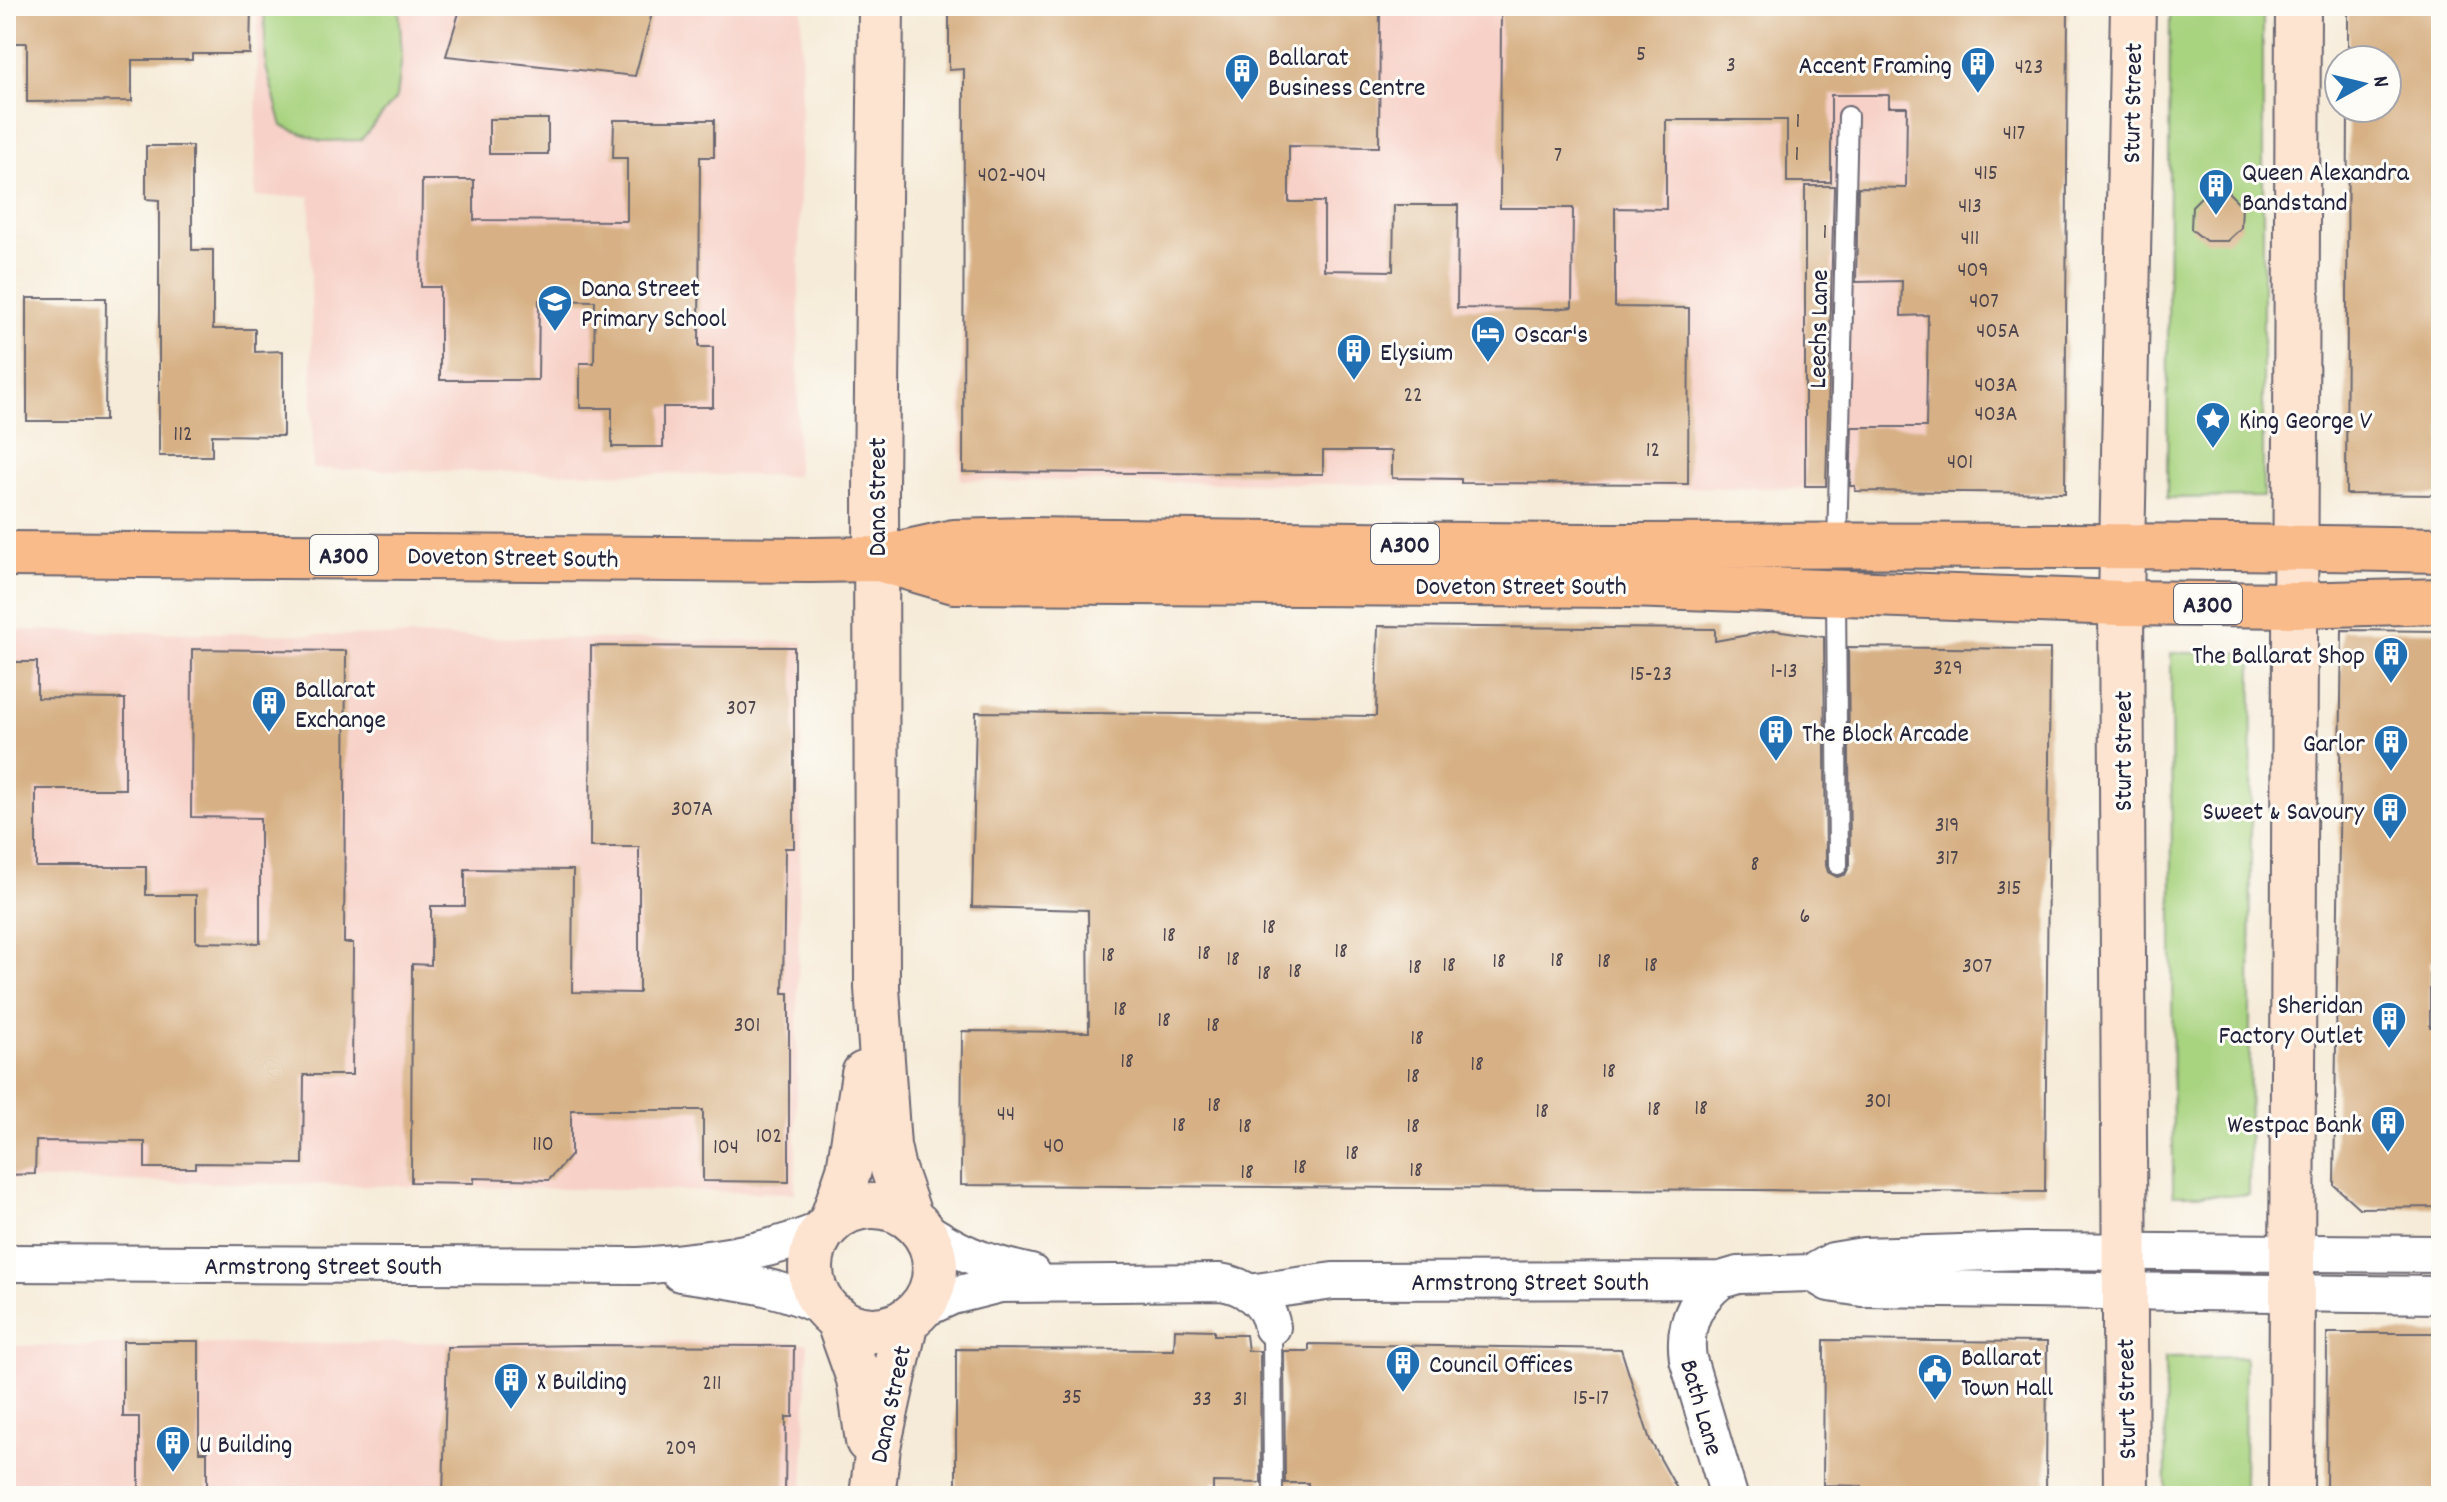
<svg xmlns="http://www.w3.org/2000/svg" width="2447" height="1502" font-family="Dekko,sans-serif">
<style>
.built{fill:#f7d1c8}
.green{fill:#a8d37f;stroke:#657a5d;stroke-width:2}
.building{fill:#d7b185}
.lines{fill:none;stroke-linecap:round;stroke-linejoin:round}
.lane-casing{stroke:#6c6872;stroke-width:22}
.street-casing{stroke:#6c6872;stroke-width:40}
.secondary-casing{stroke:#6c6872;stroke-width:48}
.highway-casing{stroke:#6c6872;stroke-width:48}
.lane{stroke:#fff;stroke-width:18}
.street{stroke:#fff;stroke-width:36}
.secondary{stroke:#fde4d1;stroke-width:44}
.highway{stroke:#fabb8b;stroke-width:44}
.labels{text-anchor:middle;stroke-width:6;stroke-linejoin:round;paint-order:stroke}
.number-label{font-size:22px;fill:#4f464e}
.shield{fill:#fdfcf7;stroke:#646373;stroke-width:2}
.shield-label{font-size:24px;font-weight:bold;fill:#22223b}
.poi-label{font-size:26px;fill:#22223b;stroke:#fdfcf7;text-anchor:start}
.street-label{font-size:26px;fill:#22223b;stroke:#fdfcf7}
</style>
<rect width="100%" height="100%" fill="#fdfcf7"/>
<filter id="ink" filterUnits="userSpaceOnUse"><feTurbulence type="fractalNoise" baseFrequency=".0125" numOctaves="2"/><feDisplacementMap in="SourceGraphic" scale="16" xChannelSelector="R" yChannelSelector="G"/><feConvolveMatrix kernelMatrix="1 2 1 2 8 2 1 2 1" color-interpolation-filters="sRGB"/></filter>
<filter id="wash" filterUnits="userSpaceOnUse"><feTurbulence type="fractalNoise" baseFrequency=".006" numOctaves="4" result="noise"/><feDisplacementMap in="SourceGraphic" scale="32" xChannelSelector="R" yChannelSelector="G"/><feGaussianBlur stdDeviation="1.8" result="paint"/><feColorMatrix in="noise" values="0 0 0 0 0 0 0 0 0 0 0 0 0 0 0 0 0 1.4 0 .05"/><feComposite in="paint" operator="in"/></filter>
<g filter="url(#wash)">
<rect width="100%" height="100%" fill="#f6ebd8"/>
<path class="built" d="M 258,6 L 802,6 L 797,476 L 313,469 L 310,196 L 255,197 Z
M 967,6 L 2049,6 L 2044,491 L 960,480 Z
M 6,630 L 803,642 L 795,1193 L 6,1179 Z
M 577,1341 L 808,1343 L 803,1496 L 6,1496 L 6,1346 Z"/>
<path class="green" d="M 264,6 L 399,6 L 402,56 L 397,97 L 361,140 L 321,141 L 282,126 L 266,67 Z
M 2170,6 L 2263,6 L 2263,497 L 2167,498 Z
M 2171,653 L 2252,653 L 2249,1195 L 2173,1195 Z
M 2245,1357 L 2244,1496 L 2166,1496 L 2165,1358 Z"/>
<g id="blocks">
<path class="building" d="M 6,6 L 251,6 L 250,54 L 192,54 L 192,60 L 132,60 L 132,101 L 27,102 L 27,43 L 6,43 Z
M 508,6 L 654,6 L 635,76 L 446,56 L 459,13 Z
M 949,6 L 1380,6 L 1379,147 L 1289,146 L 1289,202 L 1324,202 L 1324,270 L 1393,271 L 1394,205 L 1458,205 L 1457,308 L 1554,309 L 1572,307 L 1573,208 L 1500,208 L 1501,6 L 2068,6 L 2065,493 L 1855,491 L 1855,486 L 1850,486 L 1852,427 L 1926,427 L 1928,315 L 1901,316 L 1902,281 L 1856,282 L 1858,187 L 1906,188 L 1907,107 L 1889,107 L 1889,95 L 1831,95 L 1831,182 L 1787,182 L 1787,120 L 1666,120 L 1666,209 L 1615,208 L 1615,307 L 1689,308 L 1688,484 L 1461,483 L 1461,479 L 1392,478 L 1392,451 L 1323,451 L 1323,474 L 963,472 L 964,69 L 949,70 Z
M 2348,6 L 2441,6 L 2441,495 L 2346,494 L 2348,108 L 2387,108 L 2387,60 L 2348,60 Z
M 489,119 L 548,119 L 548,154 L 489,154 Z
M 614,120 L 714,120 L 714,157 L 700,157 L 699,347 L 713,347 L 713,407 L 663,407 L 663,447 L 612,447 L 612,408 L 580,408 L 580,363 L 594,363 L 595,301 L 539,300 L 538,380 L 440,380 L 440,287 L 421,287 L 422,180 L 474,180 L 474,220 L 627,221 L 627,158 L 613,158 Z
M 146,146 L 192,146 L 192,250 L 213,250 L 213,329 L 255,329 L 255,352 L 283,351 L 283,436 L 212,435 L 212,456 L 159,456 L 159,200 L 146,199 Z
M 1805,186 L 1834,186 L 1826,486 L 1805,486 Z
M 2208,190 L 2228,192 L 2242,206 L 2241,228 L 2227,241 L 2206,241 L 2191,229 L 2192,206 Z
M 27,298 L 106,298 L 105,421 L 27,421 Z
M 1378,626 L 1715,629 L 1715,641 L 1775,630 L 1824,637 L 1826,865 L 1828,872 L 1837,877 L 1845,875 L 1850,865 L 1848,647 L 2050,649 L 2045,1192 L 961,1185 L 962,1031 L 1089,1032 L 1088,910 L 972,907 L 976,712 L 1376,716 Z
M 2342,630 L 2441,631 L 2441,961 L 2430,961 L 2430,1027 L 2441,1027 L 2441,1207 L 2359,1208 L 2334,1185 Z
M 591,646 L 794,647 L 794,848 L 785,848 L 783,993 L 789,993 L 789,1182 L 703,1181 L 703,1110 L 571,1110 L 571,1155 L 549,1180 L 474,1178 L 474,1183 L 411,1182 L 412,964 L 431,965 L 431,906 L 465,906 L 465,869 L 573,870 L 572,992 L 639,993 L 639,847 L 590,847 Z
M 192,649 L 346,651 L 344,943 L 353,943 L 352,1075 L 304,1075 L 303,1164 L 195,1163 L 195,1168 L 145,1168 L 145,1142 L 36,1141 L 35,1174 L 6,1175 L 6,662 L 37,662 L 37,698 L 125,699 L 125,789 L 36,789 L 36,867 L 146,867 L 146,895 L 196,895 L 196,942 L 260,943 L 260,818 L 191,817 Z
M 1175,1329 L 1214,1330 L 1214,1335 L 1246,1335 L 1248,1351 L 1260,1351 L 1261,1483 L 1213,1482 L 1213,1496 L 956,1496 L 956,1349 L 1174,1350 Z
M 2327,1333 L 2441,1333 L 2441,1496 L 2326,1496 Z
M 1824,1340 L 2047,1342 L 2046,1496 L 1862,1496 L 1862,1486 L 1823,1485 Z
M 123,1341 L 199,1341 L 199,1452 L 207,1452 L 207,1496 L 139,1496 L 139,1417 L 123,1417 Z
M 1309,1344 L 1621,1349 L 1650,1440 L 1681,1496 L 1308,1496 L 1308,1483 L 1285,1483 L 1284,1351 L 1309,1351 Z
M 588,1345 L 794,1346 L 793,1417 L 786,1417 L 785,1496 L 443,1496 L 447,1347 Z"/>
</g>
</g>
<g filter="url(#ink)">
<use href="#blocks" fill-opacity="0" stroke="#6c6872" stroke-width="2"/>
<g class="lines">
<defs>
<path id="lane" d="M 1837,544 L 1848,116
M 1836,592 L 1838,865
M 1272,1327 L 1273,1496"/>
<path id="street" d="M 916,1224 C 958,1253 981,1262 1031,1273
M 6,1263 L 639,1266 C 702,1261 768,1254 826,1228
M 680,1273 C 731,1281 784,1285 829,1311
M 1812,1273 L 1829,1283 L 1862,1288 L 2441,1295
M 1721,1280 C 1694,1301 1683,1326 1688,1359 L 1729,1496
M 1249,1293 L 1333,1281 L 1721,1280 L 1738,1275 L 1812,1273 L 1833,1261 L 1863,1256 L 2026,1251 L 2441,1254
M 915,1313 L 952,1296 L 1000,1284 L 1220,1282 C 1244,1285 1268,1301 1272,1327"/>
<path id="secondary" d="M 881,6 L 876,487 L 877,988 L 888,1146 L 893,1169 L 910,1218
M811 1268a62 62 0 1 1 124 0a62 62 0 1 1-124 0Z
M 831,1223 L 849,1170 L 864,1074
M 837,1317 L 859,1379 L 868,1441
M 872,1496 L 878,1447 L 906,1320
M 2126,1496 L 2121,603 L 2133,6
M 2291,1496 L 2298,6"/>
<path id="highway" d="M 6,554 L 810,560 L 876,559 L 954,542 L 1028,540 C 1229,542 1431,546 1632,546 C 1902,545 2171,545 2441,550
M 882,560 L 954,581 L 1629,585 L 2121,603 L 2295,605 L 2441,601"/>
</defs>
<use href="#lane" class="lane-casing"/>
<use href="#street" class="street-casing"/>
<use href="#secondary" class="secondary-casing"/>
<use href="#highway" class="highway-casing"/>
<use href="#lane" class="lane"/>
<use href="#street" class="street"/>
<use href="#secondary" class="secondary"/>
<use href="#highway" class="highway"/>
</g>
</g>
<defs>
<symbol id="building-pin" viewBox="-11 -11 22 30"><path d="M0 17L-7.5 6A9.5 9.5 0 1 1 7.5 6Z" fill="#1f6fb2" stroke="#fdfcf7"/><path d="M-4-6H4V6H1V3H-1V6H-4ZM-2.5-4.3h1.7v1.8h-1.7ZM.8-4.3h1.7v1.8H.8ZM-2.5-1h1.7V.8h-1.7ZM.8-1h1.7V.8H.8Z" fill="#fff"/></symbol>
<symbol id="school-pin" viewBox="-11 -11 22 30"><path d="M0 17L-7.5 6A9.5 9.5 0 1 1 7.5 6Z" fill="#1f6fb2" stroke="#fdfcf7"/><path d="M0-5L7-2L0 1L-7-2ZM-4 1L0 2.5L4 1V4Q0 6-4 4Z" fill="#fff"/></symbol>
<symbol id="hotel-pin" viewBox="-11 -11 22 30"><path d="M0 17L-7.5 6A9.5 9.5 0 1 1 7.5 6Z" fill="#1f6fb2" stroke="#fdfcf7"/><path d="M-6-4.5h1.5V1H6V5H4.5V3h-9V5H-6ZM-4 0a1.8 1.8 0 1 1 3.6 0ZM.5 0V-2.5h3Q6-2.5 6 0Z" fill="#fff"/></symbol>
<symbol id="sight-pin" viewBox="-11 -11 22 30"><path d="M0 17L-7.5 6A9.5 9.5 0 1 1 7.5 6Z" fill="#1f6fb2" stroke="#fdfcf7"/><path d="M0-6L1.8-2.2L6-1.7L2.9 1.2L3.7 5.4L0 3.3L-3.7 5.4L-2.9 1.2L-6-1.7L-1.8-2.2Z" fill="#fff"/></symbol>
<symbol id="civic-pin" viewBox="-11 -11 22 30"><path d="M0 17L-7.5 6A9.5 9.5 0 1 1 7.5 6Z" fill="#1f6fb2" stroke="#fdfcf7"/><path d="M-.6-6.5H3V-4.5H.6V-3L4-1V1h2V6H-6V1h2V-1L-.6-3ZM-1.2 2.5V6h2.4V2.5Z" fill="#fff"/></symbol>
</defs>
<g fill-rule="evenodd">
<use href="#building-pin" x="1958" y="44" width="40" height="54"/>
<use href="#building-pin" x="1222" y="51" width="40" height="54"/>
<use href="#building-pin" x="2196" y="166" width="40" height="54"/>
<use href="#school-pin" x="535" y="282" width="40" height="54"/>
<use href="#hotel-pin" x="1468" y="313" width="40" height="54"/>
<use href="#building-pin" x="1334" y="331" width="40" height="54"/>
<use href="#sight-pin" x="2193" y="399" width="40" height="54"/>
<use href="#building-pin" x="2371" y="634" width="40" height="54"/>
<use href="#building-pin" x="249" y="683" width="40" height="54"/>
<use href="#building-pin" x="1756" y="712" width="40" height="54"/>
<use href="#building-pin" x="2371" y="722" width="40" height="54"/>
<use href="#building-pin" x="2370" y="790" width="40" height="54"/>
<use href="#building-pin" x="2369" y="999" width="40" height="54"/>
<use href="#building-pin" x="2368" y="1103" width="40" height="54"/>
<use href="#building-pin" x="1383" y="1343" width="40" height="54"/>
<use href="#civic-pin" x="1915" y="1351" width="40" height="54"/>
<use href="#building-pin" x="491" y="1360" width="40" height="54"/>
<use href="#building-pin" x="153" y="1423" width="40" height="54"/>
</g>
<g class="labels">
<g class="number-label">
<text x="1641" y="60">5</text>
<text x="1731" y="71">3</text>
<text x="2029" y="73">423</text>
<text x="1798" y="127">1</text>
<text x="2014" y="139">417</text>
<text x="1797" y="160">1</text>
<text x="1558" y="161">7</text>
<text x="1986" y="179">415</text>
<text x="1012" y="181">402-404</text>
<text x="1970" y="212">413</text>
<text x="1825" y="238">1</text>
<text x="1970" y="244">411</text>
<text x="1973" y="276">409</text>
<text x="1984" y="307">407</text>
<text x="1998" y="337">405A</text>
<text x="1996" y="391">403A</text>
<text x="1413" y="401">22</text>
<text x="1996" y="420">403A</text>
<text x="183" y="440">112</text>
<text x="1653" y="456">12</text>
<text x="1960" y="468">401</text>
<text x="1948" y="674">329</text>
<text x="1784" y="677">1-13</text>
<text x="1651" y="680">15-23</text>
<text x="741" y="714">307</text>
<text x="692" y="815">307A</text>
<text x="1947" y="831">319</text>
<text x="1947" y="864">317</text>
<text x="1755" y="870">8</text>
<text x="2009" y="894">315</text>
<text x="1805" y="922">6</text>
<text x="1269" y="933">18</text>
<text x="1169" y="941">18</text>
<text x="1341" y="957">18</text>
<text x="1204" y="959">18</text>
<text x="1108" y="961">18</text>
<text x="1233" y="965">18</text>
<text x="1557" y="966">18</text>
<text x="1499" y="967">18</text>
<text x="1604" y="967">18</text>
<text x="1449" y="971">18</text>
<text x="1651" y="971">18</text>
<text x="1977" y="972">307</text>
<text x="1415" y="973">18</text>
<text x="1295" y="977">18</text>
<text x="1264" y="979">18</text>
<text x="1120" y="1015">18</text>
<text x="1164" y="1026">18</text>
<text x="747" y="1031">301</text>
<text x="1213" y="1031">18</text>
<text x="1417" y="1044">18</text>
<text x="1127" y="1067">18</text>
<text x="1477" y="1070">18</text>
<text x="1609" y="1077">18</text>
<text x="1413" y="1082">18</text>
<text x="1878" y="1107">301</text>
<text x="1214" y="1111">18</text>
<text x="1701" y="1114">18</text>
<text x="1654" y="1115">18</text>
<text x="1542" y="1117">18</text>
<text x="1006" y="1120">44</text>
<text x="1179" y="1131">18</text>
<text x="1245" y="1132">18</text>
<text x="1413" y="1132">18</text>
<text x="769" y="1142">102</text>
<text x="543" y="1150">110</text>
<text x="1054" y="1152">40</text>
<text x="726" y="1153">104</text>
<text x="1352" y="1159">18</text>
<text x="1300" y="1173">18</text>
<text x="1416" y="1176">18</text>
<text x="1247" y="1178">18</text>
<text x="712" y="1389">211</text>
<text x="1072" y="1403">35</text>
<text x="1591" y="1404">15-17</text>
<text x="1202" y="1405">33</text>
<text x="1240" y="1405">31</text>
<text x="681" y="1454">209</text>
</g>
<g class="shield">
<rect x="1371" y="524" width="68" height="40" rx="6"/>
<rect x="310" y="535" width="68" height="40" rx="6"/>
<rect x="2174" y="584" width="68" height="40" rx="6"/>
</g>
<g class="shield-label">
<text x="1405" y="552">A300</text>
<text x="344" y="563">A300</text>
<text x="2208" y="612">A300</text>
</g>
<g class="poi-label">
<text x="1268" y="65">Ballarat<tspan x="1268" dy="30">Business Centre</tspan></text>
<text x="1952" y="73" text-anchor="end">Accent Framing</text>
<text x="2242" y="180">Queen Alexandra<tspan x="2242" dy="30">Bandstand</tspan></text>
<text x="581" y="296">Dana Street<tspan x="581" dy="30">Primary School</tspan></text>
<text x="1514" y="342">Oscar's</text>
<text x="1380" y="360">Elysium</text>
<text x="2239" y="428">King George V</text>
<text x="2365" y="663" text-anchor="end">The Ballarat Shop</text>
<text x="295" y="697">Ballarat<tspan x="295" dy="30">Exchange</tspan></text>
<text x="1802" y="741">The Block Arcade</text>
<text x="2365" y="751" text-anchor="end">Garlor</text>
<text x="2364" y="819" text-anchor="end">Sweet &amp; Savoury</text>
<text x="2363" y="1013" text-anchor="end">Sheridan<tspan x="2363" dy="30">Factory Outlet</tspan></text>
<text x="2362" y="1132" text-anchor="end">Westpac Bank</text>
<text x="1961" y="1365">Ballarat<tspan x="1961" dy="30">Town Hall</tspan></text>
<text x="1429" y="1372">Council Offices</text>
<text x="537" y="1389">X Building</text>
<text x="199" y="1452">U Building</text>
</g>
<g class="street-label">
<text transform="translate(2131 103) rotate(-89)" y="9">Sturt Street</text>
<text transform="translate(1817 329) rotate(-89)" y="9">Leechs Lane</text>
<text transform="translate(876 497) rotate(-90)" y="9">Dana Street</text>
<text transform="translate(513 556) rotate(1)" y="9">Doveton Street South</text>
<text x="1521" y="594">Doveton Street South</text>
<text transform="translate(2122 751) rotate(-90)" y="9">Sturt Street</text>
<text x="323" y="1274">Armstrong Street South</text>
<text x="1530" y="1290">Armstrong Street South</text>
<text transform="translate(2125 1399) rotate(-91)" y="9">Sturt Street</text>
<text transform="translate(889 1404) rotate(-78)" y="9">Dana Street</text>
<text transform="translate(1703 1407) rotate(74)" y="9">Bath Lane</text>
</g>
</g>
<rect width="2447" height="1502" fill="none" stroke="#fdfcf7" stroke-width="32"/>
<g transform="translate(2363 84) rotate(82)"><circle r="38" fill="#fdfcf7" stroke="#a5a5ac" stroke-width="2"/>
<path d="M0-6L14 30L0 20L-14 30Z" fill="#1f6fb2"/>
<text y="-12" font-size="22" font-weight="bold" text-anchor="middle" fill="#22223b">N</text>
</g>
</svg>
